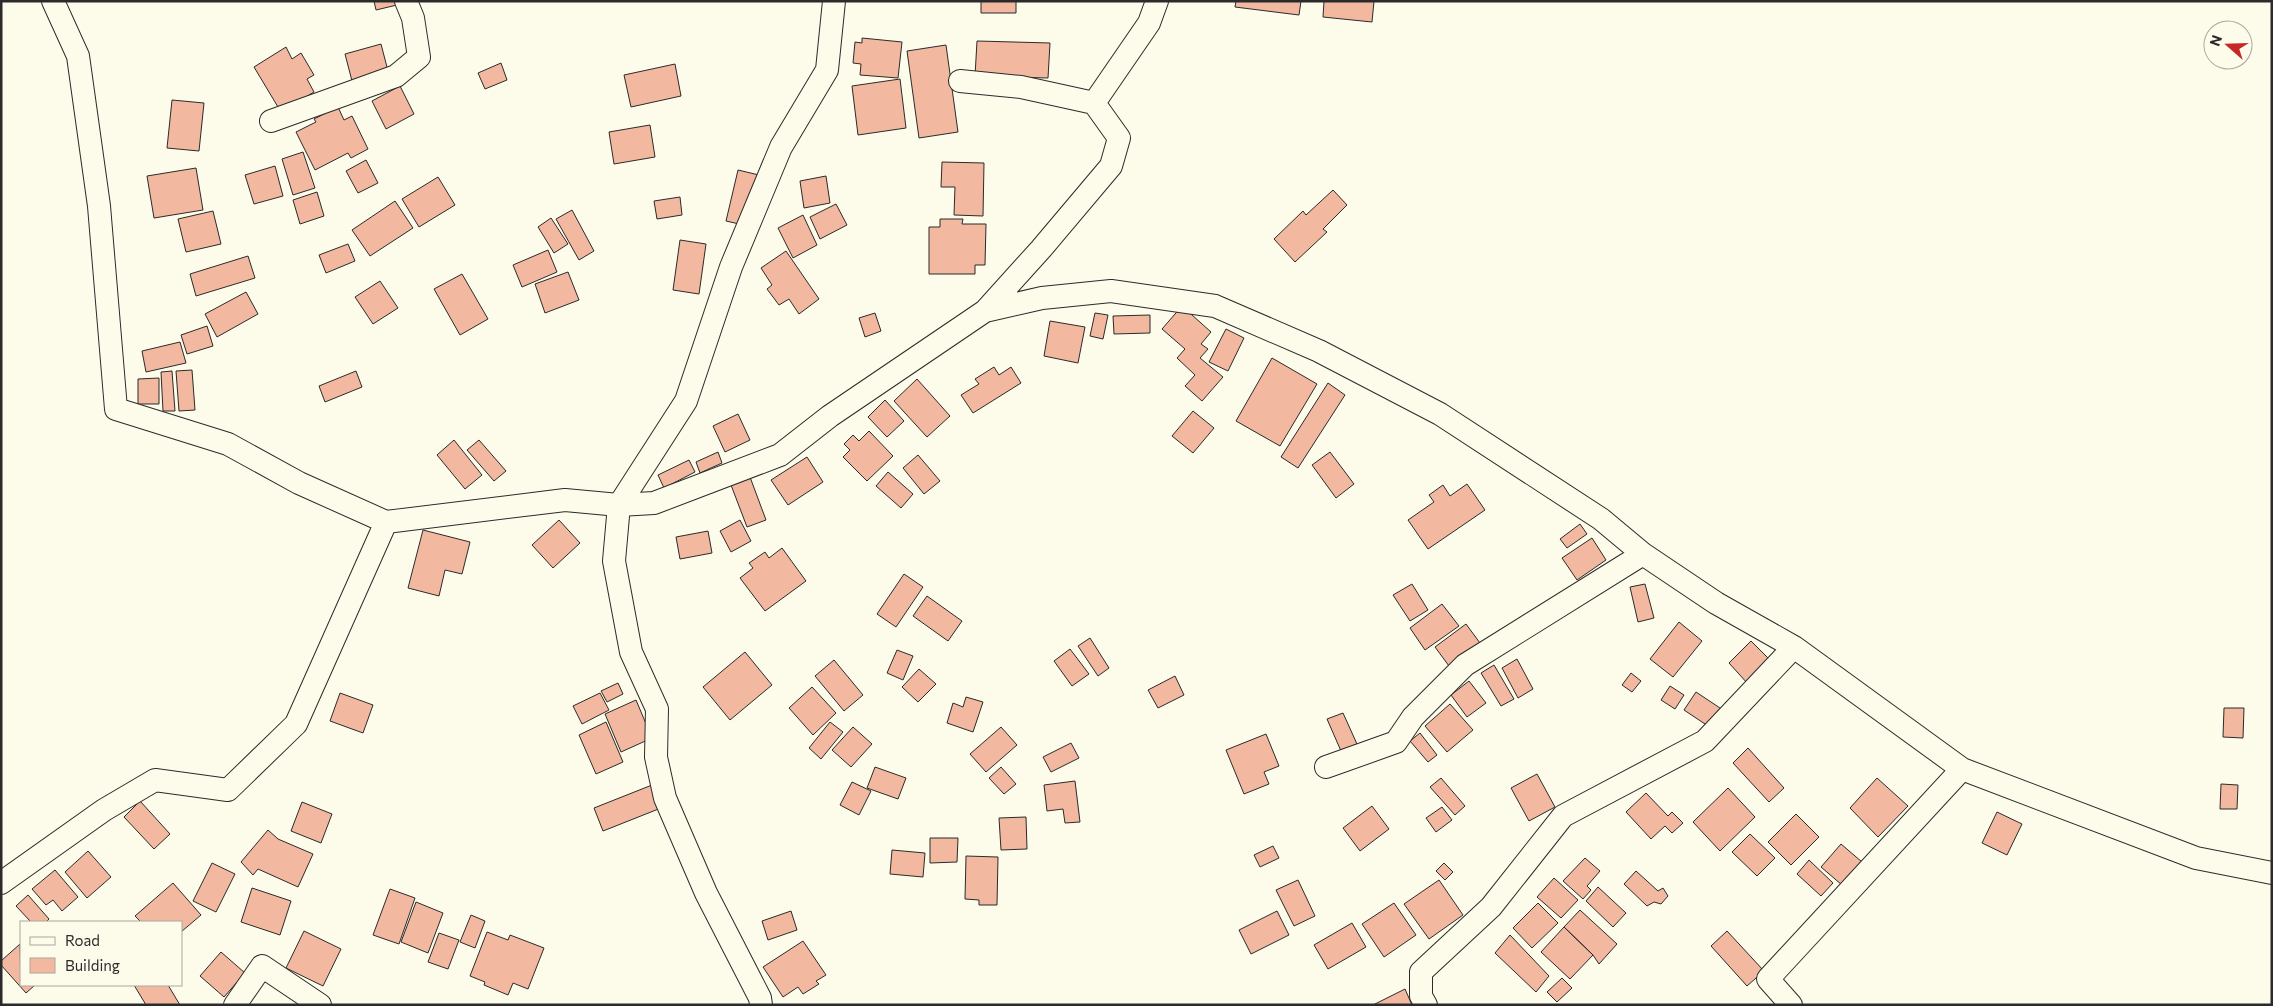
<svg xmlns="http://www.w3.org/2000/svg" width="2273" height="1006" font-family="Commissioner,sans-serif">
<style>
.building{fill:#f2b8a0;stroke:#2b2b2b}
.lines{fill:none;stroke-linecap:round;stroke-linejoin:round}
.minor-casing{stroke:#2b2b2b;stroke-width:24}
.minor{stroke:#fdfbea;stroke-width:22}
</style>
<rect width="100%" height="100%" fill="#fdfbea"/>
<path class="building" d="M 374,1 L 396,1 L 397,5 L 376,10 Z
M 981,1 L 1016,1 L 1016,13 L 981,13 Z
M 1236,1 L 1301,1 L 1299,15 L 1235,7 Z
M 1324,1 L 1374,1 L 1372,22 L 1323,17 Z
M 862,38 L 902,42 L 898,78 L 860,75 L 861,64 L 853,63 L 855,42 L 862,43 Z
M 977,41 L 1050,43 L 1048,78 L 975,76 Z
M 381,44 L 388,71 L 352,81 L 345,54 Z
M 946,45 L 958,132 L 919,138 L 907,51 Z
M 286,47 L 292,59 L 301,53 L 314,75 L 307,79 L 314,92 L 281,112 L 254,67 Z
M 501,63 L 507,80 L 485,89 L 478,73 Z
M 675,64 L 681,96 L 631,107 L 624,75 Z
M 900,79 L 906,128 L 858,135 L 852,86 Z
M 400,86 L 414,114 L 386,129 L 372,101 Z
M 172,100 L 204,103 L 199,151 L 167,148 Z
M 338,107 L 344,120 L 352,116 L 368,149 L 351,158 L 348,153 L 315,170 L 296,132 L 316,122 L 314,119 Z
M 650,125 L 655,157 L 614,164 L 609,132 Z
M 303,152 L 315,188 L 293,195 L 282,159 Z
M 366,160 L 378,183 L 358,193 L 346,171 Z
M 942,162 L 984,163 L 983,216 L 954,215 L 955,187 L 941,187 Z
M 275,166 L 283,196 L 254,204 L 245,175 Z
M 196,168 L 203,210 L 154,218 L 147,176 Z
M 738,170 L 759,175 L 748,226 L 726,221 Z
M 826,176 L 830,203 L 804,208 L 800,181 Z
M 438,177 L 455,205 L 419,227 L 402,199 Z
M 1333,190 L 1347,205 L 1323,229 L 1327,232 L 1295,262 L 1274,239 L 1303,211 L 1306,215 Z
M 317,192 L 324,216 L 300,224 L 293,200 Z
M 680,197 L 682,215 L 657,219 L 654,201 Z
M 395,201 L 413,228 L 370,256 L 352,230 Z
M 836,204 L 847,225 L 820,239 L 810,217 Z
M 572,210 L 594,251 L 579,260 L 556,219 Z
M 213,211 L 221,244 L 186,252 L 178,219 Z
M 803,215 L 817,245 L 793,258 L 778,228 Z
M 551,218 L 568,244 L 554,253 L 538,227 Z
M 940,219 L 963,219 L 962,224 L 986,224 L 985,265 L 975,265 L 975,274 L 929,274 L 929,227 L 940,227 Z
M 680,240 L 706,244 L 699,294 L 673,290 Z
M 348,244 L 355,261 L 326,273 L 319,255 Z
M 548,250 L 557,272 L 522,287 L 513,265 Z
M 786,251 L 819,299 L 799,314 L 789,299 L 779,305 L 767,289 L 772,285 L 761,268 Z
M 248,256 L 255,278 L 196,296 L 190,274 Z
M 568,272 L 579,300 L 545,313 L 535,284 Z
M 462,274 L 488,319 L 460,335 L 434,289 Z
M 380,281 L 398,308 L 373,324 L 355,297 Z
M 246,292 L 258,314 L 217,337 L 205,314 Z
M 1182,306 L 1211,332 L 1201,344 L 1208,349 L 1200,358 L 1223,377 L 1202,401 L 1185,386 L 1195,375 L 1177,358 L 1185,349 L 1162,329 Z
M 875,313 L 881,331 L 865,337 L 859,318 Z
M 1095,313 L 1108,315 L 1103,339 L 1090,336 Z
M 1150,315 L 1150,333 L 1114,334 L 1113,316 Z
M 1050,321 L 1085,327 L 1078,363 L 1044,356 Z
M 207,326 L 213,346 L 187,354 L 181,335 Z
M 1226,329 L 1244,338 L 1228,371 L 1209,362 Z
M 180,342 L 186,363 L 146,372 L 142,351 Z
M 1272,358 L 1317,384 L 1280,446 L 1236,421 Z
M 994,367 L 999,375 L 1011,367 L 1021,383 L 973,413 L 961,395 L 979,384 L 975,379 Z
M 192,370 L 195,410 L 179,411 L 176,371 Z
M 172,371 L 175,411 L 163,411 L 161,372 Z
M 356,371 L 362,387 L 325,402 L 319,386 Z
M 159,378 L 159,404 L 138,404 L 138,379 Z
M 917,379 L 950,416 L 927,437 L 894,401 Z
M 1328,383 L 1345,395 L 1298,468 L 1281,457 Z
M 885,400 L 904,421 L 887,437 L 868,417 Z
M 1193,411 L 1214,428 L 1193,453 L 1172,436 Z
M 738,414 L 750,440 L 725,452 L 713,426 Z
M 869,431 L 893,456 L 867,481 L 843,457 L 850,450 L 844,444 L 853,435 L 859,441 Z
M 454,440 L 482,475 L 465,489 L 437,455 Z
M 479,440 L 506,471 L 494,481 L 467,450 Z
M 718,452 L 722,463 L 700,473 L 696,462 Z
M 1330,452 L 1354,484 L 1336,498 L 1312,465 Z
M 918,455 L 940,481 L 924,494 L 903,468 Z
M 807,457 L 823,482 L 788,505 L 771,480 Z
M 689,460 L 695,472 L 664,488 L 658,475 Z
M 888,472 L 913,494 L 901,508 L 876,486 Z
M 750,477 L 766,520 L 747,527 L 731,485 Z
M 1467,484 L 1485,510 L 1428,549 L 1408,520 L 1434,502 L 1429,495 L 1443,485 L 1450,496 Z
M 559,520 L 580,543 L 553,568 L 532,545 Z
M 740,520 L 751,541 L 731,552 L 720,531 Z
M 1580,524 L 1587,534 L 1567,548 L 1560,539 Z
M 423,530 L 470,542 L 462,574 L 445,570 L 439,596 L 408,588 Z
M 708,531 L 712,553 L 680,559 L 676,537 Z
M 1592,538 L 1606,560 L 1577,580 L 1562,558 Z
M 782,548 L 806,581 L 765,611 L 740,578 L 753,568 L 749,563 L 765,552 L 769,558 Z
M 904,574 L 923,587 L 896,627 L 877,614 Z
M 1412,584 L 1428,610 L 1410,621 L 1393,595 Z
M 1645,584 L 1654,618 L 1638,622 L 1630,587 Z
M 927,596 L 962,621 L 948,641 L 913,616 Z
M 1442,604 L 1459,626 L 1425,650 L 1410,628 Z
M 1679,622 L 1702,641 L 1673,677 L 1650,659 Z
M 1466,624 L 1480,643 L 1449,666 L 1435,647 Z
M 1090,638 L 1109,668 L 1098,676 L 1078,646 Z
M 1751,641 L 1771,661 L 1748,684 L 1729,663 Z
M 1070,649 L 1089,674 L 1072,686 L 1054,661 Z
M 897,650 L 913,656 L 903,680 L 887,673 Z
M 745,652 L 772,685 L 730,720 L 703,687 Z
M 1517,659 L 1533,689 L 1518,698 L 1502,668 Z
M 834,660 L 863,695 L 844,711 L 815,676 Z
M 1494,665 L 1514,699 L 1501,706 L 1481,673 Z
M 919,669 L 936,684 L 918,702 L 902,687 Z
M 1631,673 L 1641,681 L 1632,692 L 1622,685 Z
M 1175,676 L 1184,695 L 1158,708 L 1148,690 Z
M 1469,681 L 1486,703 L 1467,717 L 1451,695 Z
M 618,683 L 623,694 L 607,702 L 601,691 Z
M 1670,686 L 1684,695 L 1675,709 L 1661,700 Z
M 812,687 L 836,713 L 813,735 L 789,708 Z
M 1696,692 L 1723,710 L 1711,728 L 1684,710 Z
M 340,693 L 373,705 L 363,733 L 330,721 Z
M 600,693 L 609,710 L 582,724 L 573,706 Z
M 966,697 L 983,702 L 973,732 L 947,723 L 953,703 L 963,707 Z
M 636,700 L 652,738 L 621,752 L 605,714 Z
M 1450,704 L 1473,730 L 1447,752 L 1425,726 Z
M 2224,708 L 2244,708 L 2243,738 L 2223,737 Z
M 1343,713 L 1357,744 L 1341,751 L 1327,719 Z
M 606,722 L 623,762 L 596,774 L 579,735 Z
M 830,722 L 843,732 L 821,759 L 809,748 Z
M 853,727 L 872,744 L 851,767 L 832,750 Z
M 1001,727 L 1017,745 L 986,772 L 970,754 Z
M 1420,733 L 1437,755 L 1428,762 L 1410,741 Z
M 1266,734 L 1279,766 L 1264,772 L 1269,784 L 1244,794 L 1226,750 Z
M 1071,743 L 1079,758 L 1051,772 L 1043,757 Z
M 1748,748 L 1784,788 L 1769,802 L 1733,763 Z
M 875,767 L 906,778 L 898,799 L 867,788 Z
M 1001,767 L 1016,784 L 1004,794 L 989,778 Z
M 1537,774 L 1555,807 L 1529,821 L 1511,788 Z
M 1441,778 L 1465,806 L 1455,815 L 1430,787 Z
M 1877,778 L 1908,806 L 1878,837 L 1850,808 Z
M 1075,781 L 1080,822 L 1065,823 L 1063,809 L 1047,811 L 1044,785 Z
M 852,782 L 871,791 L 859,815 L 840,805 Z
M 2221,784 L 2238,785 L 2237,809 L 2220,809 Z
M 652,785 L 661,808 L 603,831 L 594,808 Z
M 1728,788 L 1755,817 L 1720,851 L 1693,822 Z
M 1646,793 L 1668,816 L 1672,812 L 1683,823 L 1672,833 L 1665,826 L 1651,839 L 1626,812 Z
M 140,801 L 170,834 L 154,849 L 124,817 Z
M 302,802 L 332,814 L 321,843 L 291,831 Z
M 1372,806 L 1389,829 L 1360,851 L 1343,828 Z
M 1442,807 L 1452,820 L 1436,832 L 1426,818 Z
M 1997,812 L 2022,824 L 2007,855 L 1982,843 Z
M 1796,814 L 1819,837 L 1791,865 L 1768,842 Z
M 1026,817 L 1027,849 L 1001,850 L 999,818 Z
M 268,830 L 278,839 L 313,854 L 298,887 L 258,869 L 253,875 L 241,862 Z
M 1750,834 L 1775,858 L 1757,876 L 1732,852 Z
M 930,838 L 958,838 L 957,862 L 930,863 Z
M 1841,844 L 1862,862 L 1842,885 L 1821,867 Z
M 1273,846 L 1279,858 L 1260,867 L 1254,855 Z
M 892,850 L 925,853 L 923,877 L 890,874 Z
M 88,851 L 111,877 L 87,898 L 65,872 Z
M 966,856 L 998,857 L 997,905 L 979,905 L 979,900 L 965,899 Z
M 1585,858 L 1600,871 L 1587,886 L 1591,890 L 1583,899 L 1563,881 Z
M 1809,860 L 1833,883 L 1821,896 L 1797,874 Z
M 212,863 L 235,874 L 216,912 L 193,901 Z
M 1444,863 L 1453,872 L 1445,880 L 1436,871 Z
M 55,870 L 78,897 L 62,911 L 53,900 L 46,905 L 32,889 Z
M 1636,871 L 1658,891 L 1663,888 L 1668,896 L 1661,904 L 1654,902 L 1647,906 L 1624,884 Z
M 1554,878 L 1578,900 L 1561,918 L 1537,897 Z
M 1298,880 L 1315,916 L 1294,926 L 1276,890 Z
M 1439,880 L 1463,915 L 1429,939 L 1404,904 Z
M 173,883 L 201,915 L 181,932 L 181,922 L 141,922 L 135,916 Z
M 1598,887 L 1626,913 L 1613,927 L 1586,901 Z
M 252,888 L 291,901 L 280,935 L 241,922 Z
M 390,889 L 415,898 L 399,944 L 373,935 Z
M 28,895 L 49,919 L 46,922 L 31,922 L 16,906 Z
M 416,902 L 443,913 L 428,953 L 401,942 Z
M 1394,903 L 1416,935 L 1384,957 L 1362,924 Z
M 1538,903 L 1558,923 L 1532,948 L 1513,928 Z
M 1580,910 L 1617,944 L 1599,964 L 1593,955 L 1564,927 Z
M 791,911 L 797,930 L 768,940 L 762,921 Z
M 1277,911 L 1289,935 L 1251,954 L 1239,930 Z
M 471,915 L 485,921 L 475,948 L 460,942 Z
M 1352,923 L 1366,947 L 1328,969 L 1314,945 Z
M 1564,927 L 1593,955 L 1570,979 L 1541,952 Z
M 304,931 L 341,949 L 323,986 L 286,968 Z
M 1727,931 L 1764,971 L 1747,986 L 1711,946 Z
M 487,932 L 508,940 L 510,935 L 544,948 L 528,989 L 513,983 L 508,995 L 484,985 L 485,982 L 470,976 Z
M 439,933 L 459,940 L 448,969 L 428,962 Z
M 1510,935 L 1549,976 L 1536,992 L 1495,953 Z
M 803,941 L 826,975 L 816,981 L 819,984 L 803,994 L 798,987 L 783,997 L 763,967 Z
M 20,944 L 21,985 L 35,985 L 26,993 L 1,965 L 1,961 Z
M 221,952 L 245,973 L 224,997 L 200,976 Z
M 1562,978 L 1572,988 L 1557,1002 L 1547,992 Z
M 134,985 L 168,985 L 180,1005 L 146,1005 Z
M 1405,989 L 1412,1005 L 1373,1005 Z"/>
<g class="lines">
<defs>
<path id="minor" d="M 53,1 L 78,56 L 99,206 L 116,409 L 228,444 L 299,483 L 386,522 L 565,500 L 619,505 L 614,561 L 631,652 L 657,709 L 656,757 L 665,798 L 706,893 L 760,998 L 761,1005
M 834,1 L 827,70 L 781,147 L 731,267 L 686,401 L 619,505 L 654,503 L 780,455 L 830,416 L 985,311 L 1042,298 L 1111,291 L 1215,306 L 1319,351 L 1440,414 L 1601,519 L 1643,554 L 1716,603 L 1794,647 L 1962,769 L 2196,858 L 2272,873
M 960,81 L 1021,87 L 1094,103 L 1119,138 L 1111,166 L 1041,249 L 985,311
M 1094,103 L 1149,23 L 1157,1
M 271,121 L 396,76 L 419,57 L 413,18 L 406,1
M 1326,767 L 1396,742 L 1413,717 L 1465,665 L 1643,554
M 1,883 L 104,810 L 155,780 L 228,790 L 296,724 L 386,522
M 235,1005 L 262,966 L 320,1005
M 1426,1005 L 1421,996 L 1421,972 L 1491,907 L 1563,816 L 1705,741 L 1794,647
M 1791,1005 L 1768,979 L 1962,769"/>
</defs>
<use href="#minor" class="minor-casing"/>
<use href="#minor" class="minor"/>
</g>
<rect width="2273" height="1006" fill="none" stroke="#2b2b2b" stroke-width="5"/>
<rect x="20" y="921" width="162" height="65" fill="#fdfbea" stroke="#a9a89e"/>
<rect x="30" y="937" width="25" height="8" fill="#fdfbea" stroke="#a9a89e"/>
<text x="65" y="946" font-size="15" fill="#2b2b2b">Road</text>
<rect x="30" y="958" width="25" height="15" fill="#f2b8a0" stroke="#a9a89e"/>
<text x="65" y="971" font-size="15" fill="#2b2b2b">Building</text>
<g transform="translate(2228 45) rotate(290)"><circle r="24" fill="#fdfbea" stroke="#a9a89e"/>
<path d="M0-4L9 19L0 12L-9 19Z" fill="#c62828"/>
<text y="-8" font-size="14" font-weight="bold" text-anchor="middle" fill="#2b2b2b">N</text>
</g>
</svg>
